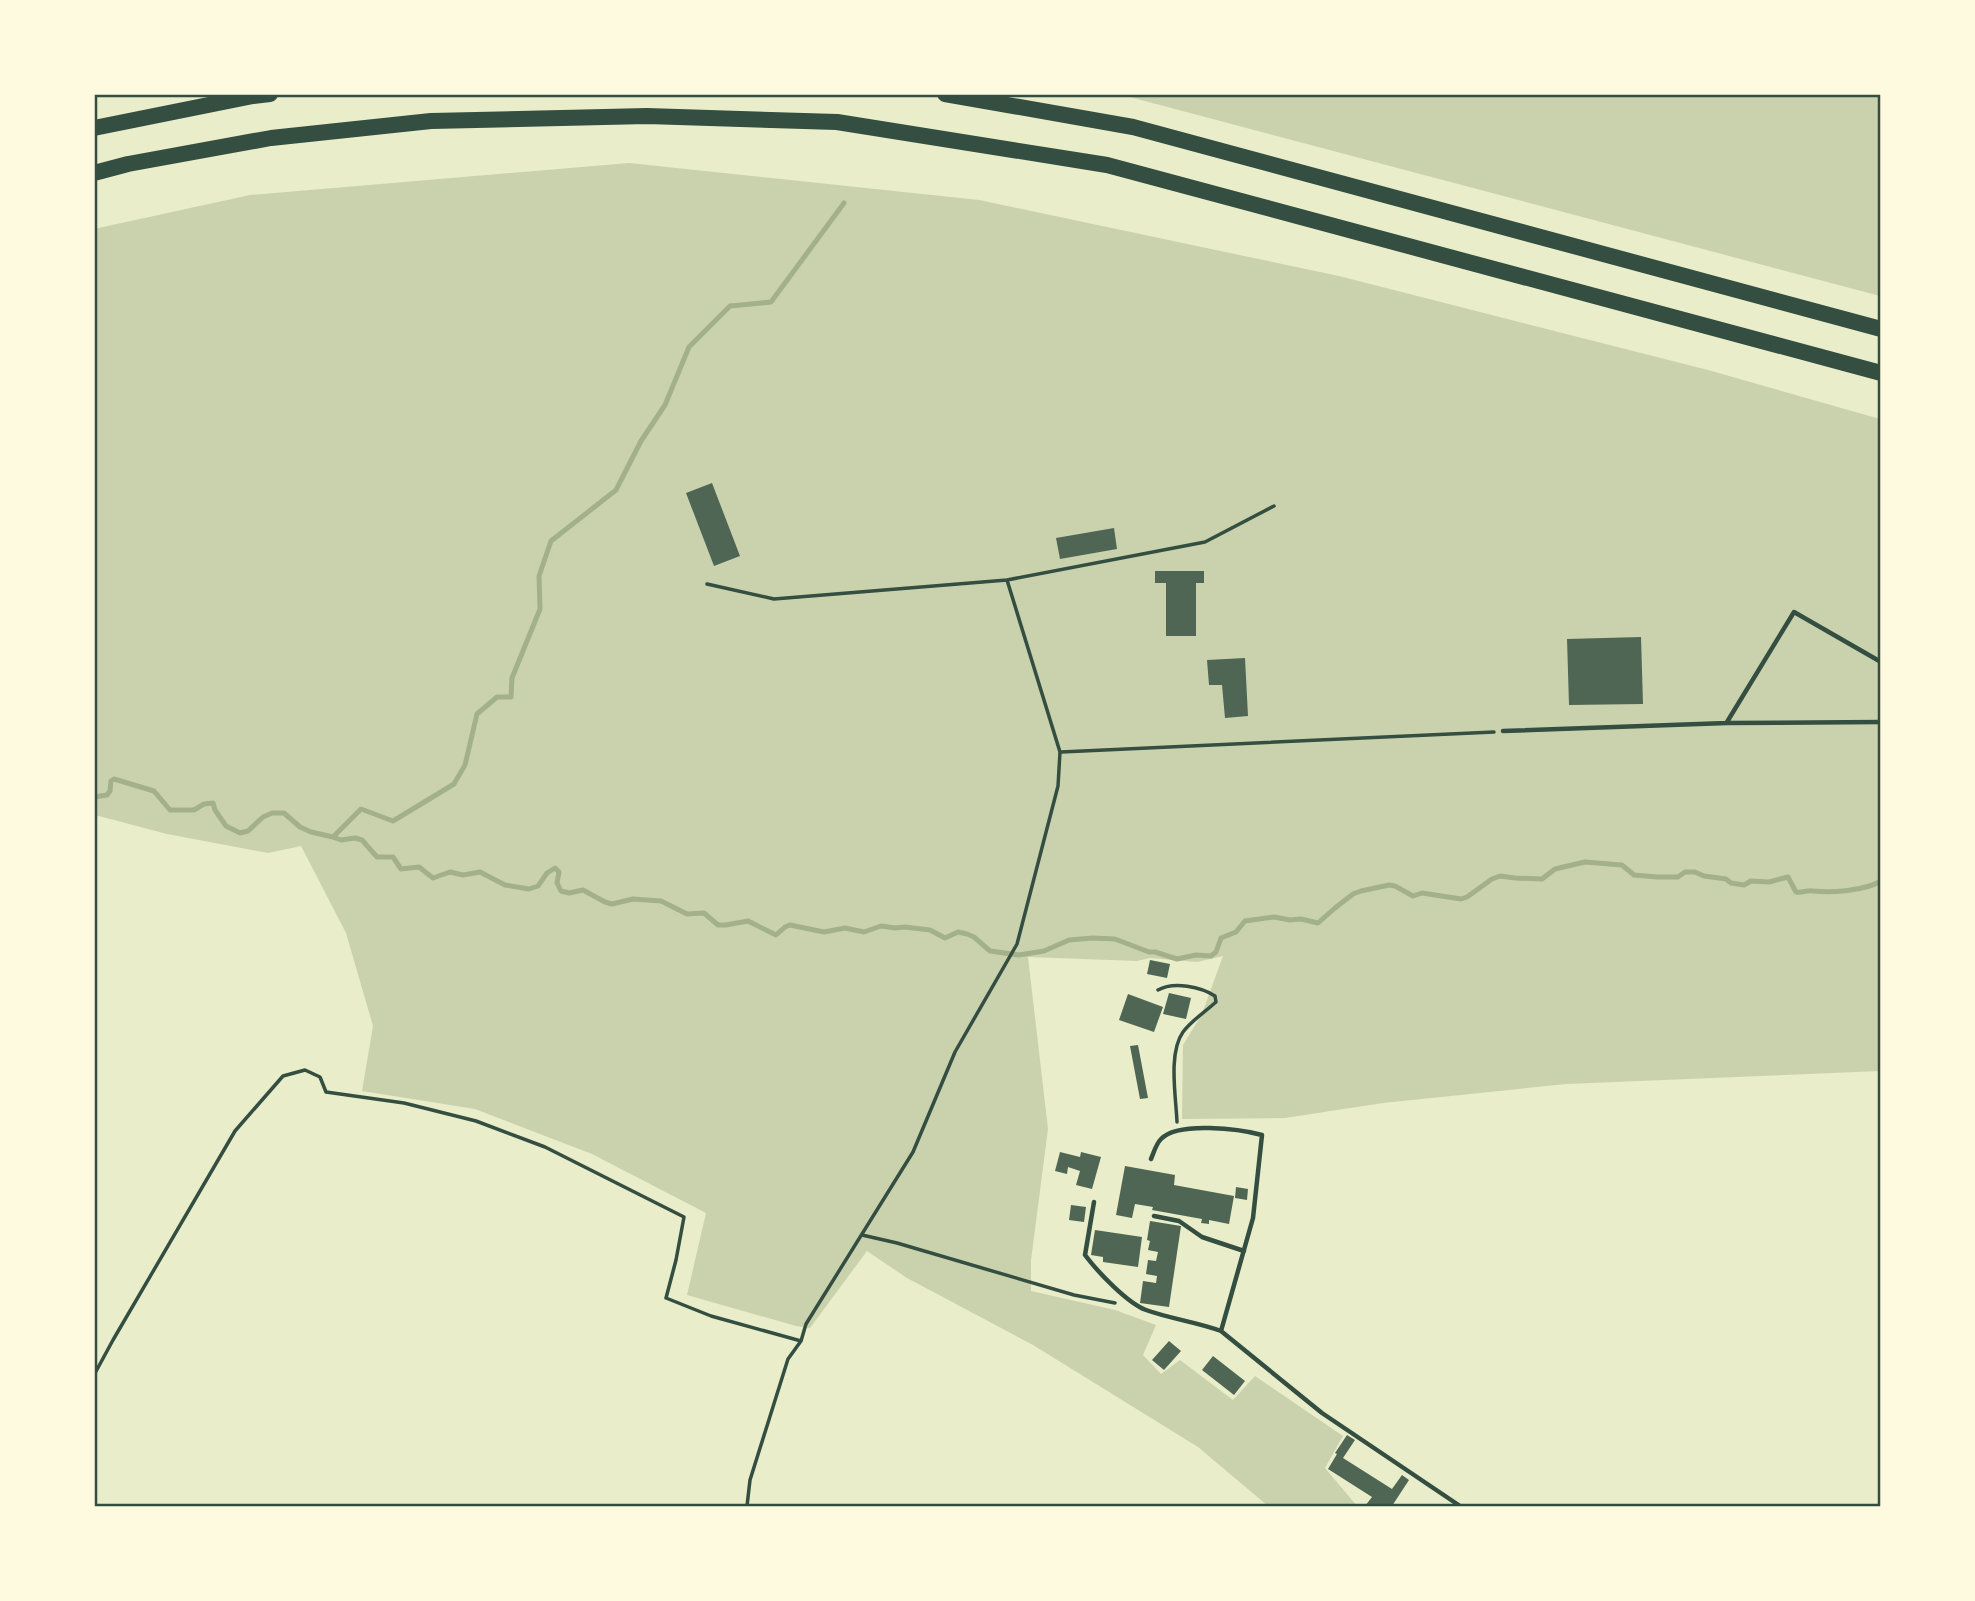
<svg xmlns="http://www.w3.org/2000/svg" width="1975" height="1601" font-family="'Golos Text',sans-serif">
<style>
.green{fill:#cad2ad}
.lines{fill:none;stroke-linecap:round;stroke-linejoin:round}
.stream{stroke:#a3b18a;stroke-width:5}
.building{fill:#4f6655}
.path{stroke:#344e41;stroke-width:3.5}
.service{stroke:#344e41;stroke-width:4.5}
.motorway{stroke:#344e41;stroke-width:16}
.neatline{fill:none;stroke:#344e41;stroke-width:2.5}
</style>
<rect width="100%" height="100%" fill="#e9edc9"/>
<path class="green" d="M 1117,95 L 1880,95 L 1880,296 L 1126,96 Z
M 629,163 L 979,200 L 1339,276 L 1708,370 L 1880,419 L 1880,1071 L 1566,1084 L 1383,1103 L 1285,1118 L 1182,1119 L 1183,1045 L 1202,1014 L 1223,956 L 1197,962 L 1150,958 L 1137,961 L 1028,957 L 1048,1129 L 1031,1260 L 1031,1291 L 1115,1310 L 1156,1325 L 1143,1355 L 1161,1374 L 1180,1360 L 1233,1400 L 1255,1376 L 1343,1436 L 1325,1468 L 1357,1506 L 1268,1506 L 1198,1447 L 1033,1345 L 907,1278 L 867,1251 L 810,1328 L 796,1326 L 687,1295 L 706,1213 L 592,1154 L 475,1109 L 362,1091 L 373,1026 L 346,933 L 301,846 L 268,853 L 167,834 L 95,815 L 94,229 L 250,195 Z"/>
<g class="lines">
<path class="stream" d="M 94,797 L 107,795 L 110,791 L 111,781 L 114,779 L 154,791 L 170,810 L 194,810 L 204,804 L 213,803 L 215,810 L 226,826 L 240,833 L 248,831 L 263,817 L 272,813 L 284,813 L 300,827 L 311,832 L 333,837 L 341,840 L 355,838 L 362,840 L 377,857 L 393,857 L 401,869 L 419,867 L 433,878 L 450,872 L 463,875 L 480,872 L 505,885 L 529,889 L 538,886 L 547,873 L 555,868 L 559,872 L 557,883 L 561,891 L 569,893 L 583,890 L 605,902 L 612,904 L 633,899 L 661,901 L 687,914 L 704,913 L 718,925 L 726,925 L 748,921 L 776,935 L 785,927 L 790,925 L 824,932 L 845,928 L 864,932 L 881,926 L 895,928 L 905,927 L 930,930 L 945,938 L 958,932 L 967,934 L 974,937 L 990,951 L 1019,955 L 1044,951 L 1069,940 L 1093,938 L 1115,939 L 1149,952 L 1155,952 L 1177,959 L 1196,955 L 1211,956 L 1216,952 L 1221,938 L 1236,932 L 1245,921 L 1274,917 L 1290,920 L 1301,919 L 1318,923 L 1335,908 L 1353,894 L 1361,891 L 1389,885 L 1395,886 L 1413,896 L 1422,893 L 1461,899 L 1467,897 L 1492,879 L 1500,876 L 1515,878 L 1542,879 L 1555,869 L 1585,862 L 1622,865 L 1634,875 L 1657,877 L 1678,877 L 1685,872 L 1695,872 L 1704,876 L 1726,879 L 1731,883 L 1744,885 L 1751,881 L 1769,882 L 1788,877 L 1796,892 C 1802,893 1807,890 1813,891 C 1831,893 1864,891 1881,881
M 333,837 L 361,809 L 393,821 L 454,784 L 465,765 L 477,714 L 497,697 L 511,697 L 512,678 L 540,609 L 539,576 L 551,541 L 616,490 L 641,441 L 665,405 L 689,347 L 730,306 L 771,302 L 844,203"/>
</g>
<path class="building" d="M 712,483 L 740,556 L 714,566 L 686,493 Z
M 1114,528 L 1117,549 L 1060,559 L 1056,538 Z
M 1155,571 L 1204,571 L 1204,583 L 1196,583 L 1196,636 L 1166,636 L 1166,583 L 1155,583 Z
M 1641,637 L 1643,704 L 1569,705 L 1567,639 Z
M 1245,658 L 1248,716 L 1225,718 L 1222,685 L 1209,685 L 1207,660 Z
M 1150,960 L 1170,964 L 1167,978 L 1147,974 Z
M 1169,993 L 1191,998 L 1186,1019 L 1163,1014 Z
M 1128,994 L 1163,1007 L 1154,1032 L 1119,1020 Z
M 1138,1045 L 1148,1098 L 1140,1099 L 1130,1046 Z
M 1060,1152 L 1080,1157 L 1081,1152 L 1101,1157 L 1092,1189 L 1076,1185 L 1080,1171 L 1068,1167 L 1067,1174 L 1055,1171 Z
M 1125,1166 L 1175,1175 L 1174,1185 L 1234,1196 L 1229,1224 L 1209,1220 L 1209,1224 L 1201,1223 L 1202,1219 L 1152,1210 L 1153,1207 L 1135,1204 L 1132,1218 L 1116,1215 Z
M 1236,1187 L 1248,1189 L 1247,1200 L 1235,1198 Z
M 1071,1205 L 1086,1207 L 1084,1222 L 1069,1220 Z
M 1150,1221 L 1181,1226 L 1169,1307 L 1140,1303 L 1143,1281 L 1156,1283 L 1157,1276 L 1146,1274 L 1148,1260 L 1156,1261 L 1158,1252 L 1148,1250 L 1150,1241 L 1147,1240 Z
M 1095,1230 L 1142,1237 L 1138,1267 L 1103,1262 L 1103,1257 L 1091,1255 Z
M 1169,1341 L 1181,1351 L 1164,1370 L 1152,1360 Z
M 1213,1356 L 1245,1381 L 1234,1395 L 1202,1370 Z
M 1347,1435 L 1355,1440 L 1343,1458 L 1392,1489 L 1402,1475 L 1409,1480 L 1392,1506 L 1365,1506 L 1372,1497 L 1328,1469 L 1337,1454 L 1335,1453 Z"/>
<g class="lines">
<path class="path" d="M 707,584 L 774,599 L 1007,580 L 1205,542 L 1274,506
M 1061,752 L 1494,732
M 1158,990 C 1174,981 1201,987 1215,996 L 1216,1002 C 1205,1012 1192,1020 1183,1032 C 1168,1053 1176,1097 1177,1122
M 862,1235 L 897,1243 L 1074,1295 L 1115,1303
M 94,1375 L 113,1340 L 235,1131 L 283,1076 L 305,1070 L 320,1077 L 326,1092 L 404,1103 L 476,1121 L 545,1147 L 684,1217 L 676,1260 L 666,1298 L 711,1316 L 801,1341
M 747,1506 L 750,1480 L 788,1359 L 801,1341 L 806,1324 L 913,1152 L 955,1052 L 1017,944 L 1058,786 L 1060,752 L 1007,580"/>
<path class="service" d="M 1727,722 L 1794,612 L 1881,662
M 1503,731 L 1727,723 L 1881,722
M 1151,1159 C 1154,1152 1156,1144 1161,1139 C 1178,1121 1240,1129 1262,1135 L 1253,1218 L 1221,1331
M 1094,1202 L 1085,1255 C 1097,1271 1127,1303 1146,1310 C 1171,1319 1197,1322 1221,1331 L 1322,1413 L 1460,1506
M 1154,1216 L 1179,1221 L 1202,1237 L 1244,1251"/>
<path class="motorway" d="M 945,94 L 1133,127 L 1881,329
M 94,128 L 253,96 L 270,94
M 94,173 L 128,164 L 271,138 L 431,121 L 647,116 L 837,122 L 1107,165 L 1881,373"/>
</g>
<rect width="1975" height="1601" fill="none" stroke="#fefae0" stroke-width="192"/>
<rect x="96" y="96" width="1783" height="1409" class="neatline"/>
</svg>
